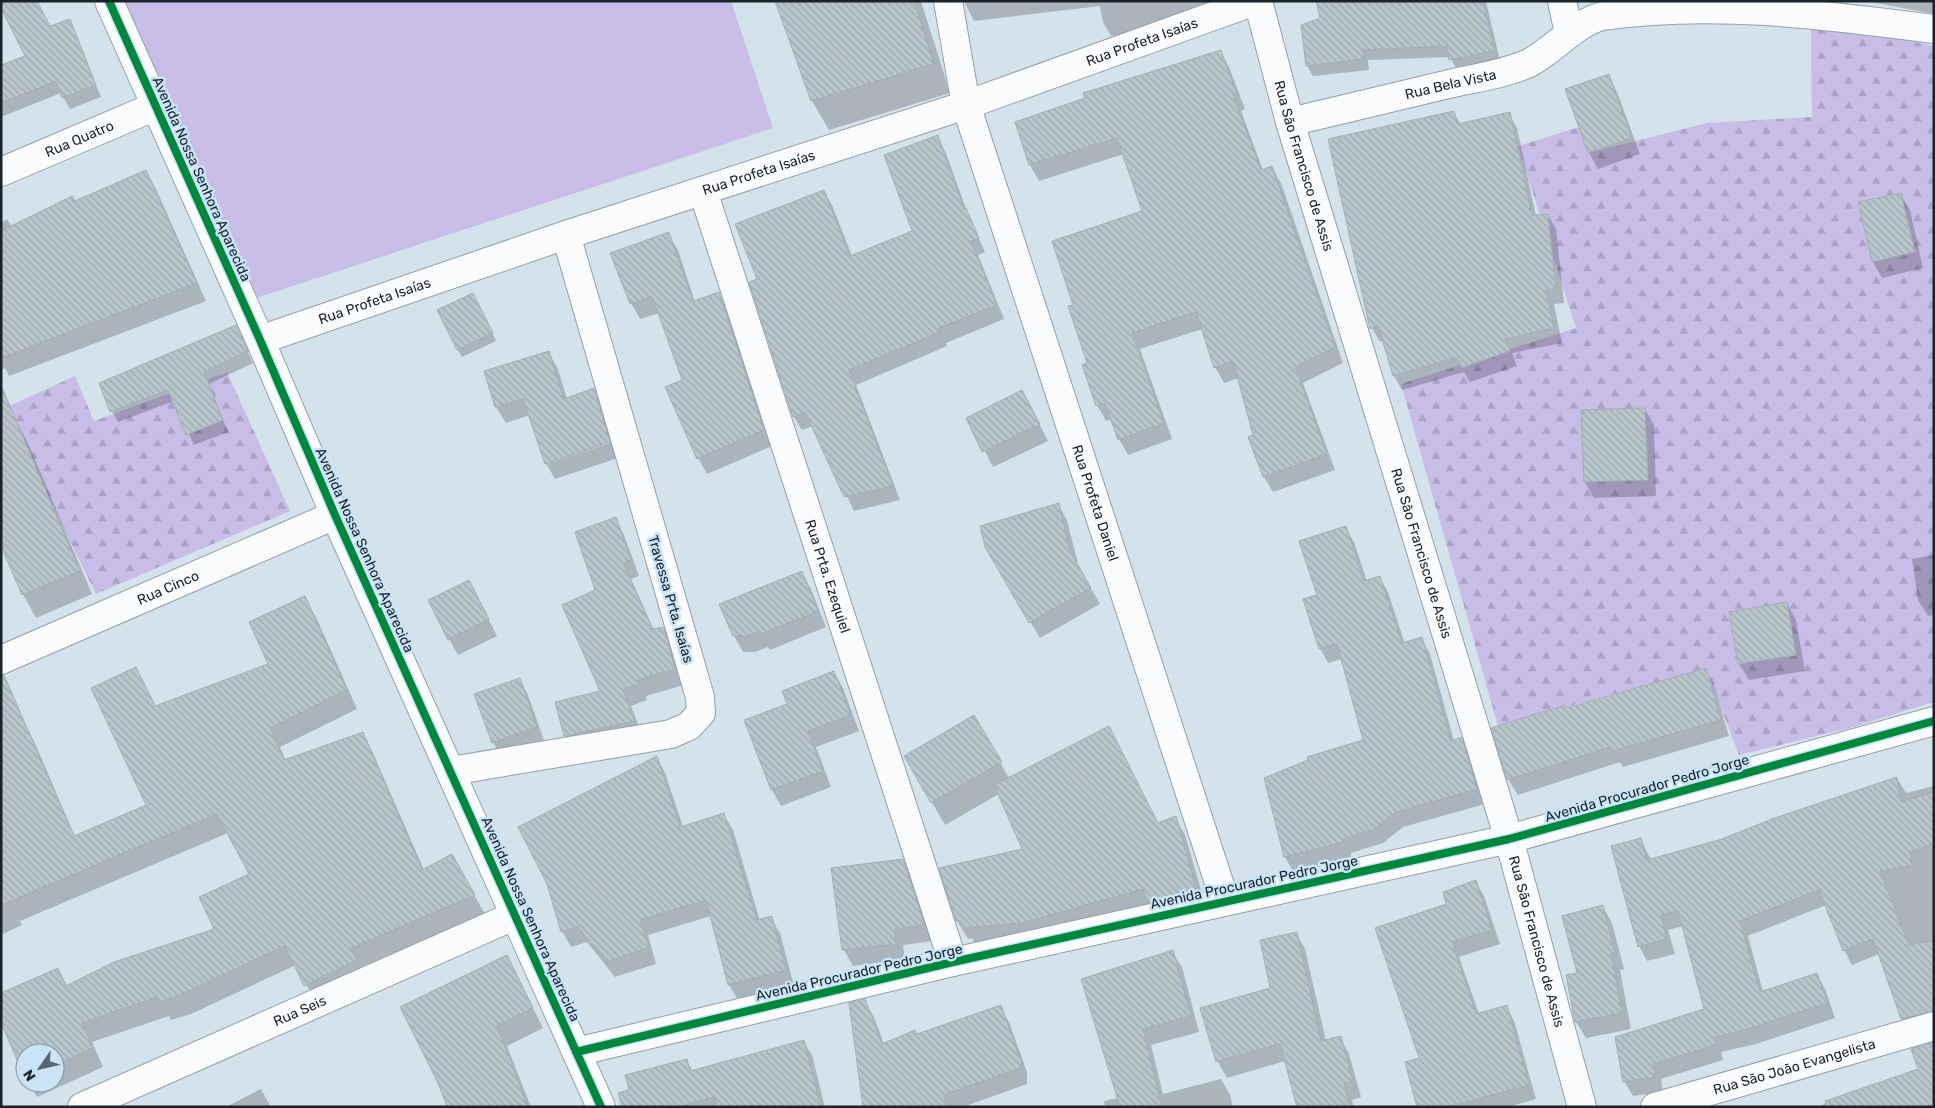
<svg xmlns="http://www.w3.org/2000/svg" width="1935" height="1108" font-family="Rubik,sans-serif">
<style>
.forest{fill:url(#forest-firs)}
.park{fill:#c8bde7}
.shadow{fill:#0003}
.building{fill:url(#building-back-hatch);stroke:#a2afb5}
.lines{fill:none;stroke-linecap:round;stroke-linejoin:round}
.minor-casing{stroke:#95a0a8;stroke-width:30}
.minor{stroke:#f9fbfc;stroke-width:28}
.cycleway-casing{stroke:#c9e3f7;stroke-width:11}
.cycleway{stroke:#00873e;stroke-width:8}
.labels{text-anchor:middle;stroke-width:5;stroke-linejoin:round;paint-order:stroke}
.street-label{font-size:14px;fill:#19232a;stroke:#c9e3f7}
</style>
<defs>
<pattern id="forest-firs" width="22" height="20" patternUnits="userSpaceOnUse" patternTransform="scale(1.25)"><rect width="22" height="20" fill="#c8bde7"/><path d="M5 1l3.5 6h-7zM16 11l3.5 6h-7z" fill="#aba2c6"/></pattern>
<pattern id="building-back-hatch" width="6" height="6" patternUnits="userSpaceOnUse" patternTransform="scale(1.25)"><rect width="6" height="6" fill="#b8c5cb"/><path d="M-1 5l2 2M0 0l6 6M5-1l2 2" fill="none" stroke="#9ea9ae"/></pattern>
</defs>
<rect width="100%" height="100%" fill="#d4e2ec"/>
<path class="forest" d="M 1811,28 L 1891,37 L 1934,46 L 1934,702 L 1853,727 L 1739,755 L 1706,668 L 1498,726 L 1401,384 L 1576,328 L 1518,146 L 1579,127 L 1588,153 L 1707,123 L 1812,117 Z
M 227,372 L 290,511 L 96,594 L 5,408 L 75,376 L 94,421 Z"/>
<path class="park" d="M 103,1 L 731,1 L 773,128 L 238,304 Z"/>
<path class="shadow" d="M 776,1 L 921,1 L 950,93 L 829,130 L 812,101 Z
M 964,1 L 1237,1 L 1193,24 L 1111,36 L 1103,22 L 1100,6 L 974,21 Z
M 1318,1 L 1486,1 L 1500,61 L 1457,70 L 1450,57 L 1368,60 L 1369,70 L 1313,76 L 1307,66 L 1322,19 Z
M 1866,1 L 1934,1 L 1934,14 Z
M 69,20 L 101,97 L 70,109 L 61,93 L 1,117 L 1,67 L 27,56 L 50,28 Z
M 1220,51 L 1229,67 L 1245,109 L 1241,111 L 1263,170 L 1272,168 L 1281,183 L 1343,363 L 1303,383 L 1335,470 L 1273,492 L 1264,477 L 1239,378 L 1224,383 L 1215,367 L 1202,329 L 1140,349 L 1172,439 L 1128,455 L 1119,439 L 1112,419 L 1106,421 L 1097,405 L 1075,305 L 1143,212 L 1124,154 L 1039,181 L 1030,165 L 1016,123 Z
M 1608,76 L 1617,92 L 1640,154 L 1598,169 L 1589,153 L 1567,90 Z
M 1454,113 L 1461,125 L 1509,114 L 1517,128 L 1536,216 L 1548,215 L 1556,229 L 1564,303 L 1554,304 L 1562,343 L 1512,353 L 1517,366 L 1470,382 L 1464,372 L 1402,390 L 1394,376 L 1383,340 L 1380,342 L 1372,328 Z
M 937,137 L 945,151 L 968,214 L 985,252 L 978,255 L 1004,319 L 946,343 L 947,346 L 856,385 L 900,500 L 854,511 L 813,426 L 802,430 L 794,417 L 751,283 L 759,280 L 824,191 L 832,205 L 852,256 L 914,231 Z
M 146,171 L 156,189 L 206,301 L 9,376 L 5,368 L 1,370 L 1,223 L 7,219 L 12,227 Z
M 1900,194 L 1910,210 L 1923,268 L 1882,278 L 1873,262 L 1860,203 Z
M 668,234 L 678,250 L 695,302 L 719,294 L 728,310 L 772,446 L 707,474 L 698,458 L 683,380 L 659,313 L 640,319 L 631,303 Z
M 477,302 L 496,341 L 462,357 L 458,350 Z
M 236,327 L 253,363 L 209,384 L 228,432 L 194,445 L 174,401 L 118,422 L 112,411 Z
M 549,353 L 558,369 L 567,399 L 594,390 L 603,406 L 613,440 L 547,462 L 547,464 L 613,442 L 618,458 L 555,479 L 546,463 L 530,415 L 506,423 L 496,407 L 486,372 Z
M 1031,407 L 1048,441 L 993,467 L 968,418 Z
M 1645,409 L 1654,425 L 1656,496 L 1594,498 L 1585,482 Z
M 15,419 L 28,443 L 92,594 L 36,618 L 23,594 Z
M 1058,504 L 1067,520 L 1079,568 L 1100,604 L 1040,638 L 986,547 Z
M 615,519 L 624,535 L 639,576 L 631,579 L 654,631 L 663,629 L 672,645 L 684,685 L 646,696 L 647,700 L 631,706 L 643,737 L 574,752 L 565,736 L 602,692 L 597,591 Z
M 1345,528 L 1354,542 L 1367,581 L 1380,578 L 1388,592 L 1405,644 L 1422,639 L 1430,654 L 1454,741 L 1461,739 L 1470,754 L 1485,804 L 1403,827 L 1383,843 L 1351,853 L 1351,857 L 1293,871 L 1285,857 L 1364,741 L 1342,659 L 1328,663 L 1320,648 L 1318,596 Z
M 1934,555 L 1934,615 L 1928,616 L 1918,600 L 1912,559 Z
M 802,573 L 811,589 L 826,627 L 770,650 L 768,647 L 755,652 L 743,652 L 734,636 Z
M 469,581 L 497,636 L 458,655 L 449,639 Z
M 304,598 L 316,617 L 357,709 L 280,747 L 286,761 L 362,734 L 373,753 L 424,870 L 451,855 L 485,914 L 361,967 L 367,980 L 317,1005 L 296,965 L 191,1014 L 171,1020 L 169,1016 L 92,1042 L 103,1067 L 37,1097 L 29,1083 L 55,1083 L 55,1053 L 25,1053 L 25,1075 L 1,1020 L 58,969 L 67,986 L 215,930 L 251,875 L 228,833 L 20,921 L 22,925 L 1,935 L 1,732 L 23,722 L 34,741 L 75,837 L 148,806 L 136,668 L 156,707 L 270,665 Z
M 1787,604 L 1796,620 L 1805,671 L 1749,680 L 1739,664 L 1730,613 Z
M 1705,669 L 1714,685 L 1729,736 L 1623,767 L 1620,762 L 1518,795 L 1508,779 L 1566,709 Z
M 834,672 L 843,688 L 859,731 L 816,747 L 831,787 L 781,806 L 772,790 L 789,705 Z
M 519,679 L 528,695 L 545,743 L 502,758 L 493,742 Z
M 974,717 L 1009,778 L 1158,824 L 1175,817 L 1185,835 L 1207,910 L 976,945 L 972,938 L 968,939 L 957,921 L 1023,849 L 999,794 L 945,825 L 905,756 Z
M 657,757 L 665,773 L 683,827 L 724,815 L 733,830 L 760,921 L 771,918 L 780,933 L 794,986 L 738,1000 L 729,985 L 711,916 L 648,935 L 656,964 L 615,977 L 587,942 L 571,947 L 562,931 Z
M 1897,778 L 1906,793 L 1934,786 L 1934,1028 L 1910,1034 L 1902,1019 L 1879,954 L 1852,965 L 1844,950 L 1826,905 L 1748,936 L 1763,992 L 1817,974 L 1825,989 L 1835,1018 L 1756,1044 L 1721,1052 L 1723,1060 L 1661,1079 L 1663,1092 L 1633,1096 L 1624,1081 L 1706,1010 L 1683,926 L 1668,930 L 1675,954 L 1647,961 L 1639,946 L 1641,840 L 1651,860 L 1723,840 L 1773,820 Z
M 902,860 L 912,876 L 933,941 L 903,945 L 905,959 L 853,966 L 844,950 L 833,869 Z
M 1476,882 L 1484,896 L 1500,944 L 1459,957 L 1479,1014 L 1506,1006 L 1514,1021 L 1536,1099 L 1508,1107 L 1418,1107 L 1420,1059 L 1448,904 Z
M 1603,907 L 1612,923 L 1624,969 L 1620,970 L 1631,1029 L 1586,1038 L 1576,1022 L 1578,974 Z
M 1296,933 L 1305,949 L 1326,1041 L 1340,1038 L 1349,1054 L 1361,1097 L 1352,1100 L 1354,1107 L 1297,1107 L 1285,1061 L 1227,1078 L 1218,1062 L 1202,1009 L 1272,989 Z
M 1172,952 L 1182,967 L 1199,1032 L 1151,1045 L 1163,1094 L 1221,1079 L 1230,1095 L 1233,1107 L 1105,1107 L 1104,1101 L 1118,1098 L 1082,980 Z
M 507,956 L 543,1028 L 507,1046 L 531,1107 L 448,1107 Z
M 864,1001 L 874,1017 L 884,1044 L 917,1036 L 1000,1007 L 1009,1022 L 1027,1072 L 1027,1084 L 963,1107 L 865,1107 Z
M 803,1041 L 812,1055 L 825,1107 L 635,1107 L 686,1060 L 693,1072 Z
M 1919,1070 L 1934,1107 L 1816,1107 Z
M 261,1089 L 271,1107 L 226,1107 Z"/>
<path class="building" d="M 1,1 L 37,1 L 50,26 L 70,19 L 96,85 L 62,98 L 56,81 L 1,103 L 1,65 L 25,56 L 1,8 Z
M 775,1 L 914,1 L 934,64 L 811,101 Z
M 1316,1 L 1483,1 L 1495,51 L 1449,60 L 1447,46 L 1363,50 L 1364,59 L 1306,66 L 1301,25 L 1320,18 Z
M 1221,50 L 1237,94 L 1233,95 L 1261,170 L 1272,166 L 1335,347 L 1295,367 L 1327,454 L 1263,477 L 1248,437 L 1253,435 L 1233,361 L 1214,368 L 1196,312 L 1132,333 L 1164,423 L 1118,440 L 1105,403 L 1096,406 L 1082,365 L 1087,363 L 1068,306 L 1073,305 L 1052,241 L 1142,211 L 1117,138 L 1029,165 L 1015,122 L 1085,98 L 1083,93 Z
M 1609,74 L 1632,138 L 1588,153 L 1565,89 Z
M 1454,111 L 1458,124 L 1510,112 L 1532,215 L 1548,214 L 1556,289 L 1546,290 L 1554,328 L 1505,339 L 1510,351 L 1461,368 L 1458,357 L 1393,376 L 1378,325 L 1370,329 L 1328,139 Z
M 938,135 L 964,209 L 966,208 L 979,238 L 971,241 L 997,305 L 939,328 L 940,332 L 849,370 L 893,486 L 844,497 L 805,412 L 793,417 L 749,282 L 757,279 L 735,224 L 824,190 L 850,256 L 912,231 L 884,155 Z
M 146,170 L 197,283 L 1,358 L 1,231 L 72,196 L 75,201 Z
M 1901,193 L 1915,252 L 1872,262 L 1858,202 Z
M 669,232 L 693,301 L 719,292 L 764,430 L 697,459 L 665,387 L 682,380 L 652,296 L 630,304 L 610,253 Z
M 473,293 L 493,333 L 457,350 L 437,310 Z
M 236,325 L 248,351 L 204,372 L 223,420 L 186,435 L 168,390 L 110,412 L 99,383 Z
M 549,351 L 564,399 L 594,388 L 610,442 L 545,464 L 523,399 L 495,407 L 484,371 Z
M 1,385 L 80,571 L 22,595 L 1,546 Z
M 1022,390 L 1040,424 L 982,452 L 966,418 Z
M 1645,408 L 1648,480 L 1584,482 L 1581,410 Z
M 1059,503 L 1070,551 L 1091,588 L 1029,623 L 985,547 L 980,526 Z
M 616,517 L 631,560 L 623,563 L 653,629 L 664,627 L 675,669 L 638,680 L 639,684 L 623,690 L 635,721 L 564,736 L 555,702 L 600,691 L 562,605 L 595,590 L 575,532 Z
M 1346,526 L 1364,581 L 1380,576 L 1402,643 L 1422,637 L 1451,741 L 1462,737 L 1477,789 L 1394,813 L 1375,829 L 1343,839 L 1344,842 L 1284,857 L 1264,778 L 1308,760 L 1307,757 L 1363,740 L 1337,644 L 1319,649 L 1303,599 L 1317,595 L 1299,541 Z
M 802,571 L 818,611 L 759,635 L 758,632 L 746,636 L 733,636 L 719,604 Z
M 469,580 L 489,619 L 448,640 L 428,600 Z
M 305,596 L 347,690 L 270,728 L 284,760 L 363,732 L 422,870 L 452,854 L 475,895 L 351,948 L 357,960 L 304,986 L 285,946 L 180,995 L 159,1002 L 157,997 L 82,1023 L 93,1048 L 55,1065 L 55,1053 L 25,1053 L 25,1078 L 1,1023 L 1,993 L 58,968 L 66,986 L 114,962 L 214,929 L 199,897 L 249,874 L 217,814 L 1,905 L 1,675 L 4,675 L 74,836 L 146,805 L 91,688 L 136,667 L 155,706 L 268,664 L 249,622 Z
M 1787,602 L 1796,655 L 1738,664 L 1729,612 Z
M 1706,668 L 1721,720 L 1613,751 L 1611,747 L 1507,780 L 1491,728 L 1565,705 L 1566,708 Z
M 834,671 L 851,715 L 808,731 L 823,771 L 771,790 L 744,720 L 787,704 L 782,691 Z
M 520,678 L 537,727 L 492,743 L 474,694 Z
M 974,715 L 1002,762 L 931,803 L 904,756 Z
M 1109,726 L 1158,823 L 1176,816 L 1197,892 L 1147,903 L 1143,889 L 1022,923 L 964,928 L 961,921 L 956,921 L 939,868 L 1022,849 L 994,785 Z
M 657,756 L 680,827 L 724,813 L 757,920 L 772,916 L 786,970 L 728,985 L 706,900 L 640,920 L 649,948 L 606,962 L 578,927 L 561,932 L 547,884 L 518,827 Z
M 1897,777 L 1901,802 L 1934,792 L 1934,844 L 1910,852 L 1912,866 L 1880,871 L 1909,945 L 1934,940 L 1934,1011 L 1901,1019 L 1873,939 L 1843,951 L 1819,890 L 1740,921 L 1760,992 L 1817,973 L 1828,1003 L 1747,1029 L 1713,1038 L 1716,1045 L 1653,1064 L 1655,1077 L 1623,1082 L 1615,1037 L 1704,1009 L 1678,911 L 1661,915 L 1667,939 L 1638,947 L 1611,846 L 1641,838 L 1647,860 L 1722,839 L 1772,819 Z
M 903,859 L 925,925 L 894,929 L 897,944 L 842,950 L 831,868 Z
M 1476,880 L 1492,930 L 1452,942 L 1476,1014 L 1507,1005 L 1529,1085 L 1448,1107 L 1417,1107 L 1405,1062 L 1419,1058 L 1375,928 L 1446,904 L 1443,892 Z
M 1603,905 L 1615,953 L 1611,954 L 1622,1013 L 1575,1022 L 1566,975 L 1577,973 L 1562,916 Z
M 1297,932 L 1321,1041 L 1341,1036 L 1353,1081 L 1344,1084 L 1350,1107 L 1297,1107 L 1280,1044 L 1216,1062 L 1200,1008 L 1270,988 L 1260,940 Z
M 1173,950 L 1191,1016 L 1143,1029 L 1162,1107 L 1120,1107 L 1081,979 Z
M 507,955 L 533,1008 L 497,1026 L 528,1107 L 447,1107 L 438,1083 L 400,1007 Z
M 865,999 L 882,1044 L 915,1030 L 917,1034 L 1001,1005 L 1023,1067 L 943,1095 L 948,1107 L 863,1107 L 849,1003 Z
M 804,1040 L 821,1107 L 718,1107 L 714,1097 L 677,1107 L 622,1107 L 618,1093 L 629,1090 L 625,1075 L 687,1059 L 690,1071 Z
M 1934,1042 L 1934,1107 L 1826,1107 L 1825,1101 L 1918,1069 L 1911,1049 Z"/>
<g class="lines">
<defs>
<g id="minor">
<path d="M 109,1 L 260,340 L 335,515 L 601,1107"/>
<path id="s1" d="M 948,1 L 966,105 L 1225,901"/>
<path id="s2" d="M 1258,1 L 1290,122 L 1509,839 L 1582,1107"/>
<path d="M 1562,1 L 1569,33"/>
<path id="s3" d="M 1290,122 C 1343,109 1396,97 1449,84 C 1475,78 1505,74 1529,63 C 1555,50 1574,23 1603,16 C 1711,0 1825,15 1934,29"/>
<path id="s4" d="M 1,172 L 156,106"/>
<path id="s5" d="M 703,191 L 953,962"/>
<path id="s6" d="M 260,340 L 566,235 L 966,105 L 1255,1"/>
<path id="s7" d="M 1,660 L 335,515"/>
<path d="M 451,771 L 671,734 L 689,726 L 701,713 L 700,697 L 566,235"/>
<path d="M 576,1052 L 953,962 L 1509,839 L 1934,721"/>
<path id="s8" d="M 82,1107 L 516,915"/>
<path id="s9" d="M 1655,1107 L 1934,1026"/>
</g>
</defs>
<use href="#minor" class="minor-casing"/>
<use href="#minor" class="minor"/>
<defs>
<path id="cycleway" d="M 109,1 L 260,340 L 335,515 L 601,1107
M 576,1052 L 953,962 L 1509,839 L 1934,721"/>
</defs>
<use href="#cycleway" class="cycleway-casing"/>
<use href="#cycleway" class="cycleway"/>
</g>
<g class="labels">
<g class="street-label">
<text dy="5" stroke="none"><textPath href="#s6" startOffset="931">Rua Profeta Isaías</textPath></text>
<text dy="5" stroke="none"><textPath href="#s3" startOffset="165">Rua Bela Vista</textPath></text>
<text dy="5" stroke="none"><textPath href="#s4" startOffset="85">Rua Quatro</textPath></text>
<text dy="5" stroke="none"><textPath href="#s2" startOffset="171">Rua São Francisco de Assis</textPath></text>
<text dy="5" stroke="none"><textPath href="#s6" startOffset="526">Rua Profeta Isaías</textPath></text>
<text transform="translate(202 179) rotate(66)" y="5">Avenida Nossa Senhora Aparecida</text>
<text dy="5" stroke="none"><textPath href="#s6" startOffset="121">Rua Profeta Isaías</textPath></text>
<text dy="5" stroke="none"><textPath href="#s1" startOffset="524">Rua Profeta Daniel</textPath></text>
<text transform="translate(365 550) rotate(66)" y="5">Avenida Nossa Senhora Aparecida</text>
<text dy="5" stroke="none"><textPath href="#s2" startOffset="576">Rua São Francisco de Assis</textPath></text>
<text dy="5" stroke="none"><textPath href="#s5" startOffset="405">Rua Prta. Ezequiel</textPath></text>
<text dy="5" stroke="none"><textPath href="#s7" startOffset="182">Rua Cinco</textPath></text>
<text transform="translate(671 599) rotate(74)" y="5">Travessa Prta. Isaías</text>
<text transform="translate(1647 788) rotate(-16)" y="5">Avenida Procurador Pedro Jorge</text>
<text transform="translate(1254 882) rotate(-12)" y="5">Avenida Procurador Pedro Jorge</text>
<text transform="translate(531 919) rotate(66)" y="5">Avenida Nossa Senhora Aparecida</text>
<text dy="5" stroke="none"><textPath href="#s2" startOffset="981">Rua São Francisco de Assis</textPath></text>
<text transform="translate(859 972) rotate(-13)" y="5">Avenida Procurador Pedro Jorge</text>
<text dy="5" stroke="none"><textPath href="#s8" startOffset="238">Rua Seis</textPath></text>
<text dy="5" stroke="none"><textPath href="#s9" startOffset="145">Rua São João Evangelista</textPath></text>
</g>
</g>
<rect width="1935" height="1108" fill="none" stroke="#19232a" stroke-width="5"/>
<g transform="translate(40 1068) rotate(236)"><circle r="24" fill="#c9e3f7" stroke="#8396a5"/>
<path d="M0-4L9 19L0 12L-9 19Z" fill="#5a666e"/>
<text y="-8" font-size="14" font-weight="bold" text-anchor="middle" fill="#19232a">N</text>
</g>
</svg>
